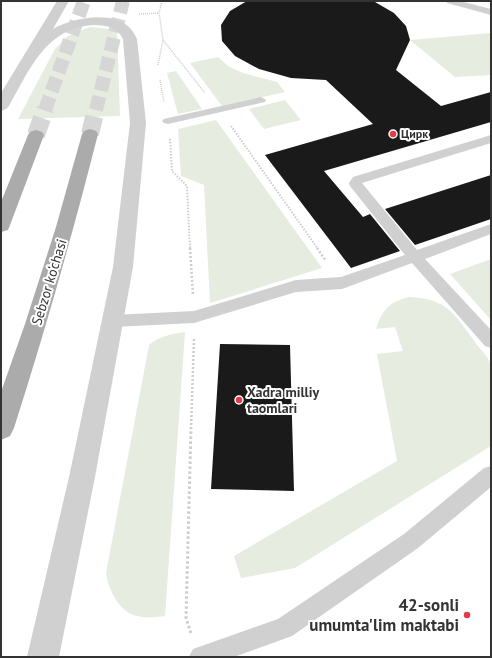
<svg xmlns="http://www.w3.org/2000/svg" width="492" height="658" font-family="'PT Sans',sans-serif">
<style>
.green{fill:#e6ecdf}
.building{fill:#1a1a1a}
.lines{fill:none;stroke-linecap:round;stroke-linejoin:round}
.primary-tunnel-far1{stroke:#d6d6d6;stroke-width:14;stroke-dasharray:14 6;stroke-linecap:butt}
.primary-tunnel{stroke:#d6d6d6;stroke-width:18;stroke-dasharray:18 8;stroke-linecap:butt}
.path-far3{stroke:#cdcdcd;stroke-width:1.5;stroke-dasharray:1 1;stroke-linecap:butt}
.path-far2{stroke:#cdcdcd;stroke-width:2;stroke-dasharray:1.5 1.5;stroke-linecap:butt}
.path-far1{stroke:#cdcdcd;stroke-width:2.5;stroke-dasharray:2 2;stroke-linecap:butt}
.path{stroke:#cdcdcd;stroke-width:3;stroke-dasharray:2.5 2.5;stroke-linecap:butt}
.service{fill:#d0d0d0;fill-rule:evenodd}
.tertiary{fill:#d0d0d0;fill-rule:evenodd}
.primary{fill:#ababab;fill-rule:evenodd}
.poi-dot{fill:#e63946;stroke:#fff;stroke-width:1.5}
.labels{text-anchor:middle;stroke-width:4;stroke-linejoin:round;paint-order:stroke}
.far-poi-label{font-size:12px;font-weight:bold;fill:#333;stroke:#fff;text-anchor:start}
.street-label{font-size:14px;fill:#333;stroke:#fff}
.poi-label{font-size:14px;font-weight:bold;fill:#333;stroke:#fff;text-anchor:start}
.near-poi-label{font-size:17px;font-weight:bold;fill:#333;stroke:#fff;text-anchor:end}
</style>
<rect width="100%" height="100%" fill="#fff"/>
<path class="green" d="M 90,27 L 117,30 L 120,116 L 18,119 L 55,49 L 68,36 Z
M 491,33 L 491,75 L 455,77 L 410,40 Z
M 218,57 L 228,66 L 243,73 L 277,82 L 285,92 L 222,106 L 190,63 Z
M 176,71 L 202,109 L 178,114 L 167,73 Z
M 285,100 L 301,120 L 264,129 L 249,109 Z
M 216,120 L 322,268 L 210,303 L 204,185 L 181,176 L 178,129 Z
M 491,259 L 491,320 L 450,274 Z
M 409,297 C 449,298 456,317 478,346 C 482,351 490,359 491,366 C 492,390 491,421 491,446 L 295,568 L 241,578 L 234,556 L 397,461 L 377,354 L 403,351 L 395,327 L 376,329 C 382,310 389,302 409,297 Z
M 185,332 L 165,616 C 158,617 150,618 143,617 C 121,616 109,592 106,573 L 149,345 C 159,336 172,334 185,332 Z"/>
<path class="building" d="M 247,1 L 375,2 L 394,13 L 406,26 L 410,40 L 396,70 L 441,106 L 491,92 L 491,122 L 324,171 L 363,217 L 370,214 L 400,251 L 351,268 L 265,155 L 373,124 L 326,80 L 291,78 L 259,69 L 235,56 L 222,41 L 221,25 L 230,11 Z
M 491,175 L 491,219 L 415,245 L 385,209 Z
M 220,344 L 290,345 L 294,491 L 211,489 Z"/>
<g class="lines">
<path class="primary-tunnel-far1" d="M 45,110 L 84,1
M 96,110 L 123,1"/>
<path class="primary-tunnel" d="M 90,134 L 96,109
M 36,135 L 45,109"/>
<path class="path-far3" d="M 126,1 L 126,7
M 139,14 L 159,13
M 163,40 L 205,93
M 158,65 L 163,40 L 159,13 L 162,1
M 160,80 L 164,102"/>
<path class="path-far2" d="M 231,126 L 318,249
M 170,139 L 172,171 L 187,186 L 190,249"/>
<path class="path-far1" d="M 190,248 L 193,295
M 317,248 L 326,261
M 191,429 L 194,338"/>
<path class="path" d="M 191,633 L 186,618 L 191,428"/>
<path class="service" d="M 446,1 L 460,1 L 491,9 L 491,15 L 447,3 Z
M 261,97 L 266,100 L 265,102 L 168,124 L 164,123 L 162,121 L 164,119 L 168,118 Z
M 491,135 L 491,143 L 362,183 L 417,250 L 491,224 L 491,234 L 425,259 L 491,330 L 491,348 L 485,346 L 412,263 L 342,289 L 296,292 L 194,323 L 113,327 L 107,326 L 105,321 L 107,316 L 113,315 L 194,311 L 296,280 L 341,277 L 405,255 L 350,186 L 349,183 L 353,177 Z
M 491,466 L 491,487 L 418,548 L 292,636 L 234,657 L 189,657 L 193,649 L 278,619 L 404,534 L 484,468 Z"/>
<path class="tertiary" d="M 57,1 L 69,1 L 53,29 C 72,18 112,10 130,28 C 133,31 135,35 137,39 L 146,123 L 133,267 L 95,477 L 59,657 L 27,657 L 69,477 L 113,267 L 130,123 L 123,39 C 118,28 108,25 95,25 C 46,27 30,69 9,106 L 6,109 L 1,111 L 1,93 Z"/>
<path class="primary" d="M 90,129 L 96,131 L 98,134 C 73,233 45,331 14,428 L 10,436 L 1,440 L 1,392 L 25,324 L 56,227 L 82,134 L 84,131 Z
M 36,130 L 42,132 L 44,135 L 10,225 L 8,230 L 1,232 L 1,202 L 28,135 L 30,132 Z"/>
</g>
<g class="poi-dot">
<circle cx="393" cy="134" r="4"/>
<circle cx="239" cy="400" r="4"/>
<circle cx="467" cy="615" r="4"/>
</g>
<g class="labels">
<g class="far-poi-label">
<text x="401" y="138">Цирк</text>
</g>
<g class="street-label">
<text transform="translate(49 282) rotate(-73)" y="5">Sebzor ko‘chasi</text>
</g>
<g class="poi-label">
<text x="247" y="397">Xadra milliy<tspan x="247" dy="16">taomlari</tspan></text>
</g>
<g class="near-poi-label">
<text x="459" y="611">42-sonli<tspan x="459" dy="20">umumta'lim maktabi</tspan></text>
</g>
</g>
<rect width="492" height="658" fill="none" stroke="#333333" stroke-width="4"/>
</svg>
